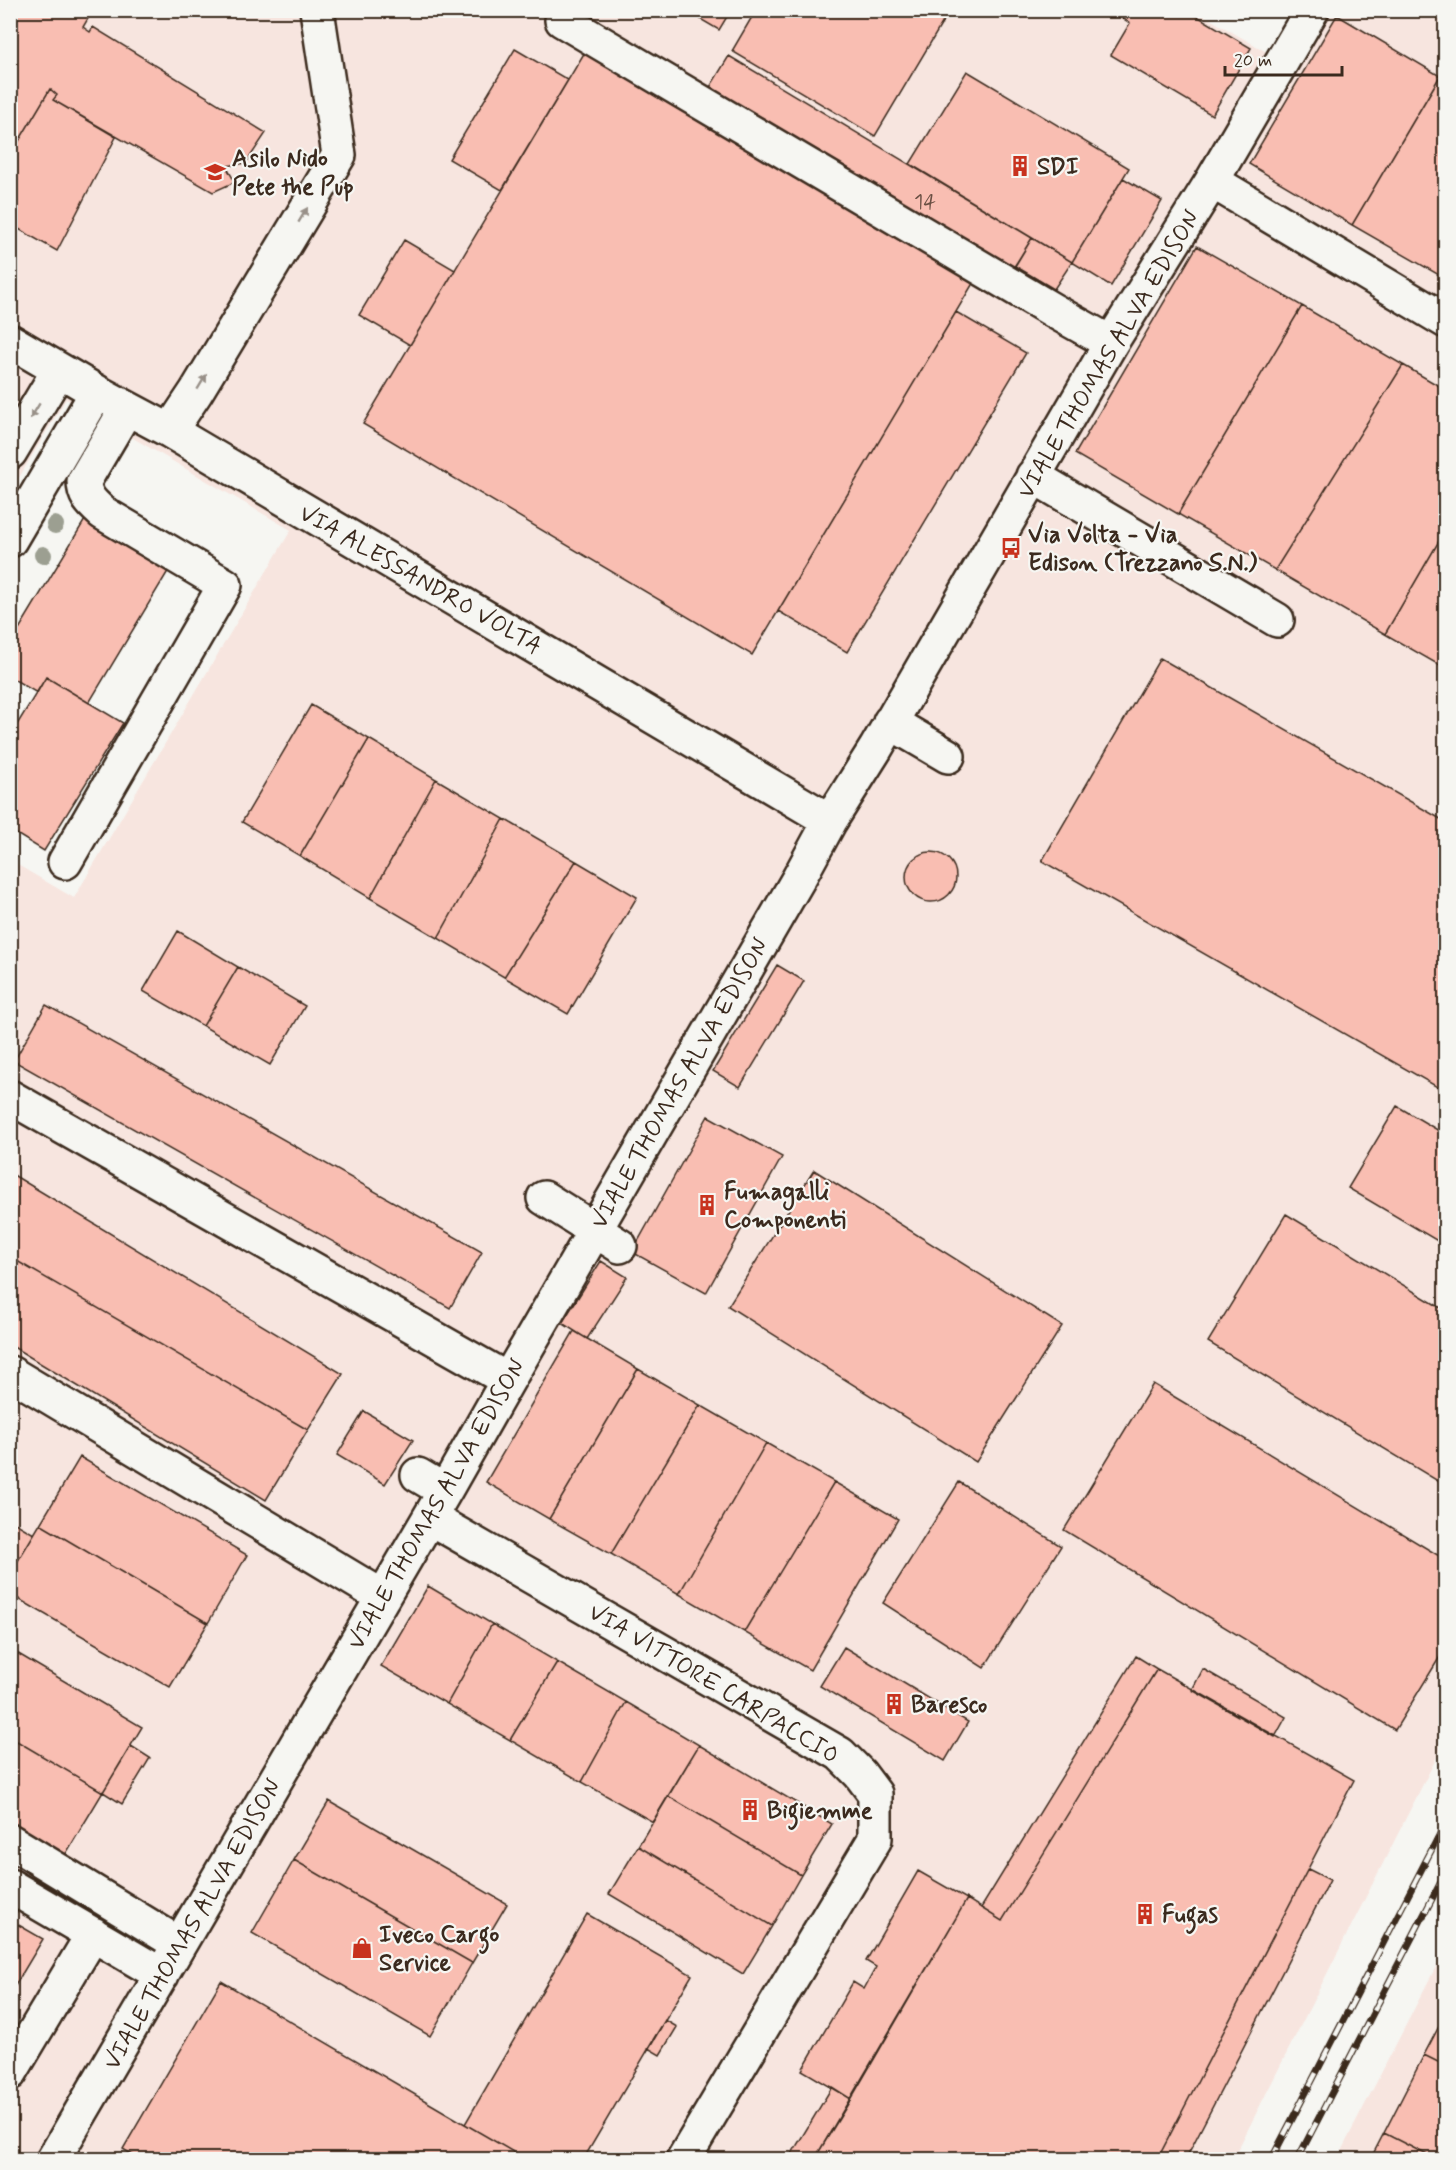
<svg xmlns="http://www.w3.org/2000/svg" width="1456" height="2170" font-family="Mynerve,sans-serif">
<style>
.built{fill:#f7e5df}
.building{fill:#f9beb2;stroke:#3b2a1e;stroke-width:1.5}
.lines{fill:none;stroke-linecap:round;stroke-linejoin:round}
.minor-casing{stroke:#3b2a1e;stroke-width:38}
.minor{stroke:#f6f6f2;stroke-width:33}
.rail-casing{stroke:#3b2a1e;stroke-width:7}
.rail{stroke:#f6f6f2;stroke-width:4.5;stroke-dasharray:14;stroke-linecap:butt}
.tree{fill:#9c9f91}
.oneway{fill:#989088}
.labels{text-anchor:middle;stroke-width:4.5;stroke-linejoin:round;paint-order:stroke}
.number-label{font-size:21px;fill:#6a4f43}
.poi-label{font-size:24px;font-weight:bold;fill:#3b2a1e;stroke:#f6f6f2;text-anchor:start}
.street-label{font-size:24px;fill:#3b2a1e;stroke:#f6f6f2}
</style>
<rect width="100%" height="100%" fill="#f6f6f2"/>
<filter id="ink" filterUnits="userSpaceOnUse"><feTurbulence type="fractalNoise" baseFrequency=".0167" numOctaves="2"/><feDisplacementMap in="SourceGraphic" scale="12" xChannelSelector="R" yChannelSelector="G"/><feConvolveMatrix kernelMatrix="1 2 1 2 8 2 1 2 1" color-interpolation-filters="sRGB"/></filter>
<g filter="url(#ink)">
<path class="built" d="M 1194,10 L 1294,68 L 1318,26 L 1333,11 L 1445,11 L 1445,1741 L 1233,2159 L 11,2159 L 11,861 L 74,898 L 291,530 L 66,399 L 11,491 L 11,11 Z
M 1445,1949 L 1445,2159 L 1337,2159 Z"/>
<path class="building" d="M 10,10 L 93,10 L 83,27 L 90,32 L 93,27 L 266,133 L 246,163 L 226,166 L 235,182 L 213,192 L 53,100 L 57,95 L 50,89 L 10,156 Z
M 685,10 L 731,10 L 719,30 Z
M 756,10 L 950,10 L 875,136 L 732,51 Z
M 1110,10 L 1187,10 L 1251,48 L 1212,115 L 1111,55 L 1130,23 Z
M 1337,15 L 1440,76 L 1352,225 L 1249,164 Z
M 515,49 L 568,80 L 502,190 L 449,159 Z
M 586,50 L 975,280 L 752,655 L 363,424 Z
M 729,56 L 1032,238 L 1007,278 L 704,97 Z
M 1446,66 L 1446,279 L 1352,225 Z
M 967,71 L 1129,168 L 1072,262 L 910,164 Z
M 50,89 L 57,95 L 53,100 L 116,137 L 57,251 L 10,224 L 10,156 Z
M 1123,178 L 1162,201 L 1111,286 L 1072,262 Z
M 1032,238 L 1072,262 L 1054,289 L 1015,266 Z
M 404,240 L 455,270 L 410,345 L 359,315 Z
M 1197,246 L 1302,306 L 1178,514 L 1075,454 Z
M 1302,306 L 1403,365 L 1275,570 L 1178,514 Z
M 956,312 L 1026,353 L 847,652 L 778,611 Z
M 1403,365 L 1446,390 L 1446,529 L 1385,634 L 1275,570 Z
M 86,518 L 170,568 L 89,703 L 46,677 L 37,693 L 10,677 L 10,644 Z
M 1446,529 L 1446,669 L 1385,634 Z
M 1160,658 L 1446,822 L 1446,1092 L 1042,861 Z
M 46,677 L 123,723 L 44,851 L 10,830 L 10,736 Z
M 311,705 L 369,739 L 300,856 L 242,822 Z
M 369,739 L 436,779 L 370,898 L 300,856 Z
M 436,779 L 504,819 L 438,938 L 370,898 Z
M 504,819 L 576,861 L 504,977 L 438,938 Z
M906 877a25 25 0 1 1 50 0a25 25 0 1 1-50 0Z
M 576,861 L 637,897 L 568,1014 L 504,977 Z
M 178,931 L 238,967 L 203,1026 L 143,991 Z
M 777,965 L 804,981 L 740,1087 L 713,1071 Z
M 238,967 L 305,1006 L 270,1065 L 203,1026 Z
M 46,1005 L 482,1252 L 450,1308 L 14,1061 Z
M 1397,1106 L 1446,1135 L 1446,1246 L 1348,1188 Z
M 708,1116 L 782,1157 L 706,1293 L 632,1252 Z
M 814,1170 L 1062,1326 L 976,1462 L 728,1306 Z
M 10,1173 L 343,1374 L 308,1430 L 10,1257 Z
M 1286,1214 L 1446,1311 L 1446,1486 L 1208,1342 Z
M 10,1257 L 308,1430 L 266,1500 L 10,1345 Z
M 601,1261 L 627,1277 L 587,1339 L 562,1323 Z
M 574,1331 L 638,1369 L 549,1519 L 486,1482 Z
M 638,1369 L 700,1405 L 611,1554 L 549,1519 Z
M 1153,1384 L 1446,1560 L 1446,1647 L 1395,1730 L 1064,1530 Z
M 700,1405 L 766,1443 L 679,1594 L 611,1554 Z
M 364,1411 L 413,1440 L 385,1484 L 337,1455 Z
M 766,1443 L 834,1482 L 744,1632 L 679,1594 Z
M 80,1457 L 247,1555 L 208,1623 L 40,1524 Z
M 834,1482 L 898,1519 L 810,1670 L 744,1632 Z
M 959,1482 L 1061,1546 L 984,1668 L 883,1603 Z
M 10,1520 L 34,1534 L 10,1574 Z
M 40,1524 L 208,1623 L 170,1687 L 10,1594 L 10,1574 Z
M 428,1586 L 492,1624 L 447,1704 L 381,1666 Z
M 492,1624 L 557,1662 L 510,1740 L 447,1704 Z
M 844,1647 L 968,1722 L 945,1761 L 820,1686 Z
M 10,1649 L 142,1727 L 103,1792 L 10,1737 Z
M 1136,1656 L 1157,1669 L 1002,1921 L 981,1908 Z
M 557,1662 L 626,1702 L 582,1782 L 510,1740 Z
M 1157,1669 L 1354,1780 L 1157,2160 L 814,2160 L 967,1899 L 1002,1921 Z
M 1203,1669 L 1286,1717 L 1275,1737 L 1192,1690 Z
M 626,1702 L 699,1745 L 653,1822 L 582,1782 Z
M 10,1737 L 103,1792 L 64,1857 L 10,1825 Z
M 699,1745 L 832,1824 L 801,1875 L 668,1796 Z
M 131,1746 L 150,1758 L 122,1804 L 103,1792 Z
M 668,1796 L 801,1875 L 772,1926 L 638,1846 Z
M 329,1801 L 507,1904 L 472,1963 L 294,1860 Z
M 638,1846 L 772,1926 L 743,1974 L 609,1894 Z
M 294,1860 L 472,1963 L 430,2036 L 252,1933 Z
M 1308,1869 L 1330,1880 L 1185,2160 L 1157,2160 Z
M 918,1871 L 967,1899 L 851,2099 L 802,2070 L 853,1982 L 864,1989 L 876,1967 L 866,1961 Z
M 587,1914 L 692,1975 L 583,2160 L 527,2160 L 465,2124 Z
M 10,1920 L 43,1939 L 10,1994 Z
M 221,1981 L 465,2124 L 527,2160 L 141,2160 L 123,2149 Z
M 1446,2013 L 1446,2066 L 1424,2055 Z
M 665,2020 L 677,2027 L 660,2055 L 648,2048 Z
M 1424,2055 L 1446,2066 L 1446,2160 L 1437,2160 L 1384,2133 Z
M 832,2087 L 851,2099 L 814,2160 L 788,2160 Z
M 1384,2133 L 1437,2160 L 1370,2160 Z"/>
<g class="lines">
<defs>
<path id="minor" d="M 562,20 L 1054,311 L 1111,343
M 1212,181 L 1446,321
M 10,341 L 97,392 L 170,431 L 830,821
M 170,431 L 196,392 L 339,155 L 317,10
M 10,452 L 59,370
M 1033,476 L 1277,620
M 10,540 L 97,392
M 890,722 L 948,756
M 65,862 L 225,585 L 103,513 C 92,503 84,497 84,481 L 127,408
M 10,1097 L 508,1380
M 544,1198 L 620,1246
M 10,1373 L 383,1597
M 418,1475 L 445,1491
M 430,1518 L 840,1754 L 860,1774 L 875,1794 L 875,1839 L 683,2160
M 10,1841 L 179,1944
M 10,1886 L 162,1975
M 10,2073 L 93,1934
M 53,2160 L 445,1491 L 508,1380 L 799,878 L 830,821 L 876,748 L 1111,343 L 1212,181 L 1312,10"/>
</defs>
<use href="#minor" class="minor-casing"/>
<use href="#minor" class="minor"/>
<defs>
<path id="rail" d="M 1271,2160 L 1446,1822
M 1297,2160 L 1446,1872"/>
</defs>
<use href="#rail" class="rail-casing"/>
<use href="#rail" class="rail"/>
</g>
<g class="tree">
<circle cx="55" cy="525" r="9"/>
<circle cx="43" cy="555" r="9"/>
</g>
<defs><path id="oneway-solid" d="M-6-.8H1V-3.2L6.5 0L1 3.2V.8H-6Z" transform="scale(1.5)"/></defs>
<g class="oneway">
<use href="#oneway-solid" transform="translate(303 215) rotate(-59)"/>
<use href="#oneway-solid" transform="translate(202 382) rotate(-59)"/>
<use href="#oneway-solid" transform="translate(35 411) rotate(121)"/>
</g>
</g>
<defs>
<symbol id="building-bare" viewBox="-9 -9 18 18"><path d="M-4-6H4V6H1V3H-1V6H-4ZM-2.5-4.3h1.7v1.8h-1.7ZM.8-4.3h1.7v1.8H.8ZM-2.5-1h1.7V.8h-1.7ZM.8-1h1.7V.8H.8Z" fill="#c8321e" stroke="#f6f6f2" stroke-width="2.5" paint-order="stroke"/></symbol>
<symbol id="school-bare" viewBox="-9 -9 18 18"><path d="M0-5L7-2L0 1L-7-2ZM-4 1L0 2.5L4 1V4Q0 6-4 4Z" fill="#c8321e" stroke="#f6f6f2" stroke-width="2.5" paint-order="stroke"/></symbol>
<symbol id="bus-bare" viewBox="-9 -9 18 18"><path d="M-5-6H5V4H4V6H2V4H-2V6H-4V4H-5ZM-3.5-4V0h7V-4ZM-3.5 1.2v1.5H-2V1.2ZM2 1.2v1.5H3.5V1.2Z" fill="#c8321e" stroke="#f6f6f2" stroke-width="2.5" paint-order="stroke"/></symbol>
<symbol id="shop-bare" viewBox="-9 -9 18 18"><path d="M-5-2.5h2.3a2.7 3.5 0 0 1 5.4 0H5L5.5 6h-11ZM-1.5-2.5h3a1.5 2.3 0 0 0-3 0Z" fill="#c8321e" stroke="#f6f6f2" stroke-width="2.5" paint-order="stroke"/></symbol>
</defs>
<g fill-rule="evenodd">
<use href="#building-bare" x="1005" y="151" width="30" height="30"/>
<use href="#school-bare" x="200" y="157" width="30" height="30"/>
<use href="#bus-bare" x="996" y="533" width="30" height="30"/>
<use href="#building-bare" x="692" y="1190" width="30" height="30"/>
<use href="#building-bare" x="879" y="1689" width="30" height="30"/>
<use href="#building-bare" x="735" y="1795" width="30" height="30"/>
<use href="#building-bare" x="1130" y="1899" width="30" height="30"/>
<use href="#shop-bare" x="347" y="1933" width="30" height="30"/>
</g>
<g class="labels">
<g class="number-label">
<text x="925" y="208">14</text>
</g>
<g class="poi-label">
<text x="232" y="166">Asilo Nido<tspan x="232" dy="28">Pete the Pup</tspan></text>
<text x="1037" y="174">SDI</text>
<text x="1028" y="542">Via Volta - Via<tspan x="1028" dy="28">Edison (Trezzano S.N.)</tspan></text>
<text x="724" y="1199">Fumagalli<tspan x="724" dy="28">Componenti</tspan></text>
<text x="911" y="1712">Baresco</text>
<text x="767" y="1818">Bigiemme</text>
<text x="1162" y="1922">Fugas</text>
<text x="379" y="1942">Iveco Cargo<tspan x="379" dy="28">Service</tspan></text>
</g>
<g class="street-label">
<text transform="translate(1108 354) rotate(-59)" y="8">VIALE THOMAS ALVA EDISON</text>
<text transform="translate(421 579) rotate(30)" y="8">VIA ALESSANDRO VOLTA</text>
<text transform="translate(679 1083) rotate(-60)" y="8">VIALE THOMAS ALVA EDISON</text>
<text transform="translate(436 1504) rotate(-60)" y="8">VIALE THOMAS ALVA EDISON</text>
<text transform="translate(714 1683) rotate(31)" y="8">VIA VITTORE CARPACCIO</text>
<text transform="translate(192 1924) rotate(-60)" y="8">VIALE THOMAS ALVA EDISON</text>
</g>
</g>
<rect width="1456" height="2170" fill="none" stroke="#f6f6f2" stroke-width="36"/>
<rect x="18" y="18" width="1420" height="2134" fill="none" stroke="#3b2a1e" stroke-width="2" filter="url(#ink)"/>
<path d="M1225 66v9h117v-9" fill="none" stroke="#3b2a1e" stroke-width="3"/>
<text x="1234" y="66" font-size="18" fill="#3b2a1e" stroke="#f6f6f2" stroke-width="4.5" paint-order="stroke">20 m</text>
</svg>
